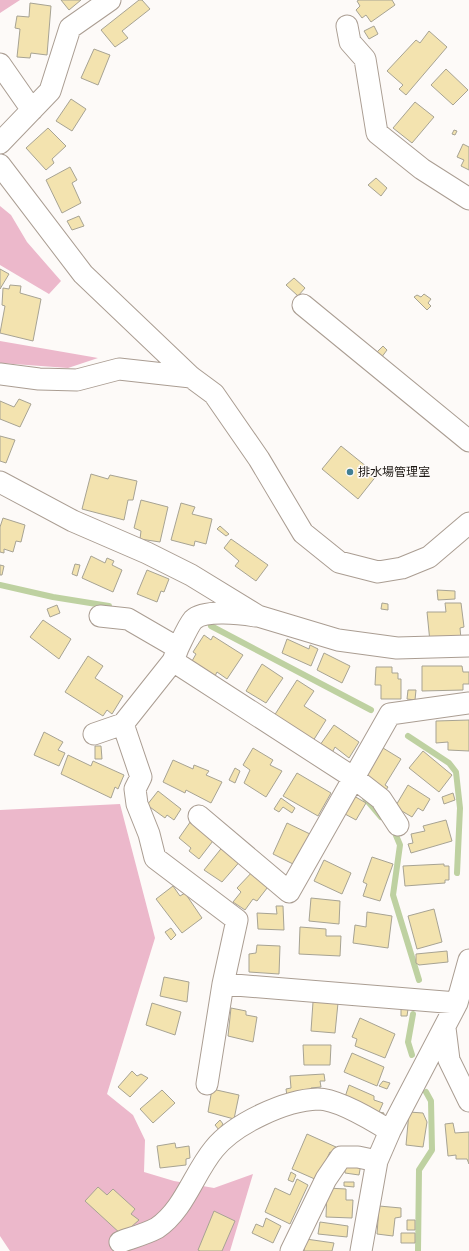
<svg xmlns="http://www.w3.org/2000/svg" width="469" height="1251" font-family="'Nunito Sans','Noto Sans JP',sans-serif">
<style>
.green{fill:#ecb8cb}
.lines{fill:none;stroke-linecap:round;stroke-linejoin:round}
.stream{stroke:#bed1a1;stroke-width:6}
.building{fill:#f3e3af;stroke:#a7a393}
.minor-casing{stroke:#aa9d92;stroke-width:23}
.minor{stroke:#fff;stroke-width:21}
.poi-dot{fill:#417f94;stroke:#fdfaf8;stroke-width:1.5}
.labels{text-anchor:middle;stroke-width:3;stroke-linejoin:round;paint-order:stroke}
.poi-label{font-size:12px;fill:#1d1814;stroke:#fdfaf8;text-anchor:start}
</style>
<rect width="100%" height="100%" fill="#fdfaf8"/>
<path class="green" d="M 0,0 L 20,0 L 0,13 Z
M 0,206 L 11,215 L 27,242 L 61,281 L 49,294 L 0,265 Z
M 0,341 L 98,358 L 68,368 L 0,363 Z
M 120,804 L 155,938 L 107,1094 L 133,1115 L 145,1140 L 144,1172 L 174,1181 L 214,1188 L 253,1174 L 230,1251 L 10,1251 L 0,1236 L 0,810 Z"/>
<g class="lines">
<path class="stream" d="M 0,585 L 53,597 L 109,606
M 211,626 L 371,710
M 408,736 L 449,763 L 456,772 L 460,808 L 457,873
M 365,798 L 381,817
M 391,828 L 395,833 L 400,845 L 393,895 L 419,980
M 412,1055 L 408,1042 L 413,1014
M 418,1251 L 419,1170 L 432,1150 L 431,1101 L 426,1092"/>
</g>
<path class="building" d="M 61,0 L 81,0 L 69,10 Z
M 139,0 L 142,0 L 150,9 L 122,31 L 128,38 L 115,47 L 101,30 Z
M 359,0 L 392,0 L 395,5 L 371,22 L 366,15 L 362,18 L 356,10 L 360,6 L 357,1 Z
M 30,3 L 51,6 L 47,55 L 31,53 L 30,58 L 17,57 L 20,29 L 15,28 L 17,16 L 29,17 Z
M 374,26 L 378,34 L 369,39 L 364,31 Z
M 429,31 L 447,47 L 406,95 L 399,89 L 403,85 L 387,71 L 416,40 L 420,43 Z
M 94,49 L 110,55 L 98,85 L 81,78 Z
M 446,69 L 468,90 L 453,105 L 431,85 Z
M 71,99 L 86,109 L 72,131 L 56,121 Z
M 415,102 L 434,117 L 412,143 L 393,128 Z
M 48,128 L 66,146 L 52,159 L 54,163 L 46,170 L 26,148 Z
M 454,130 L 457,131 L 455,135 L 452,134 Z
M 463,144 L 469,147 L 469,170 L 461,166 L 464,160 L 457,157 Z
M 70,167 L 77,180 L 72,183 L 81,203 L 62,213 L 46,180 Z
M 376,178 L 387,188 L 381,196 L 368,185 Z
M 79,216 L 84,226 L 72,230 L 67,221 Z
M 0,269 L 9,274 L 0,289 Z
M 294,278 L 305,288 L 298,296 L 286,285 Z
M 10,285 L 21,286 L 20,293 L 41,299 L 33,341 L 0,333 L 5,306 L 2,305 L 3,288 L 9,289 Z
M 424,294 L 431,299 L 428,303 L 431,306 L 427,310 L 414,297 L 417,295 L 421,297 Z
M 383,346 L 387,350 L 381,358 L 375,354 Z
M 19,399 L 31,404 L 20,427 L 0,419 L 0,401 L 14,407 Z
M 0,436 L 15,440 L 6,463 L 0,461 Z
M 341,446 L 377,475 L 358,499 L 322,469 Z
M 91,474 L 108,479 L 110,475 L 137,481 L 133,500 L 128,500 L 124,520 L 82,509 Z
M 141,500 L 168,507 L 160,542 L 140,539 L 141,531 L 134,528 Z
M 181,503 L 195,507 L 192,514 L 212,519 L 206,544 L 195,541 L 194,546 L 171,540 Z
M 3,518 L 25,525 L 21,542 L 16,541 L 13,552 L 4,549 L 4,553 L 0,552 L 0,527 Z
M 220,526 L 229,534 L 226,536 L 217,529 Z
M 231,539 L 268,565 L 256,581 L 235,566 L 239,561 L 224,548 Z
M 91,556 L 105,563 L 107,558 L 114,561 L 112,565 L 122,570 L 113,592 L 82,578 Z
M 75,564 L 80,565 L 77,576 L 72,574 Z
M 0,565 L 4,566 L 2,575 L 0,575 Z
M 147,570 L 169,579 L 164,592 L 161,591 L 157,602 L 137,594 Z
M 437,590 L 455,591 L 455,599 L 438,600 Z
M 382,603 L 388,604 L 388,610 L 381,609 Z
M 445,603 L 461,603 L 464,627 L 460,628 L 461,639 L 430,642 L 427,612 L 446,612 Z
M 57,605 L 60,613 L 50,617 L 47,609 Z
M 43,620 L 71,639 L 59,659 L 30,637 Z
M 204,635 L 211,640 L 213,636 L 243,655 L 227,679 L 217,672 L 215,676 L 192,661 L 196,654 L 193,652 Z
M 287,639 L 309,649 L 310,645 L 318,649 L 311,666 L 282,653 Z
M 324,653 L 350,666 L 342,683 L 317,670 Z
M 88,656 L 103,666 L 95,678 L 123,696 L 112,714 L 107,710 L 103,716 L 65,692 Z
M 262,664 L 283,678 L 266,703 L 246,691 Z
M 422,666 L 462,666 L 463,672 L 469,672 L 469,684 L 463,684 L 463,690 L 422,691 Z
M 376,667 L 392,667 L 392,673 L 398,673 L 398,679 L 401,679 L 401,699 L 381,699 L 381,685 L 375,685 Z
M 297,680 L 314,691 L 304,706 L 326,720 L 313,741 L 274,716 Z
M 408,690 L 416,690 L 415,700 L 407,699 Z
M 469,720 L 469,751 L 448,750 L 448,742 L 436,743 L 436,721 Z
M 334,725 L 359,742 L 349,758 L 335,747 L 332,753 L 320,745 Z
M 44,732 L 63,742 L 58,750 L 65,753 L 59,766 L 34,755 Z
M 95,746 L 101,746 L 102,759 L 95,759 Z
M 253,748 L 273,760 L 270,765 L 282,771 L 266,797 L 244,783 L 250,770 L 243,765 Z
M 383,748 L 401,759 L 385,785 L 388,787 L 384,793 L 367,776 Z
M 423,751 L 452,775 L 439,792 L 409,768 Z
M 68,755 L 91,766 L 93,761 L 124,775 L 118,789 L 115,787 L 111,798 L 61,774 Z
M 173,760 L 193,769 L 194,765 L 209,771 L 206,775 L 222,782 L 211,803 L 186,790 L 185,793 L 163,782 Z
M 235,768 L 240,771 L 235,783 L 229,780 Z
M 297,773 L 331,793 L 318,816 L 283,796 Z
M 408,785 L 430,799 L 423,811 L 418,808 L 412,817 L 395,807 Z
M 158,791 L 181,809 L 174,820 L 167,815 L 165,818 L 147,805 Z
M 453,793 L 455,800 L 444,804 L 442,797 Z
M 354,796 L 366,803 L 356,820 L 345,814 Z
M 281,798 L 295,808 L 292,813 L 283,807 L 279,812 L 274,809 Z
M 193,818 L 216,837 L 199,859 L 189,851 L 191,848 L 179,838 Z
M 446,820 L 452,841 L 411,853 L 408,844 L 413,843 L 411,834 L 425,831 L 423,826 Z
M 287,823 L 310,834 L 295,865 L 273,854 Z
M 224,845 L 242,859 L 222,882 L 204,870 Z
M 372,857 L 393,864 L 380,901 L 363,896 L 367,884 L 363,882 Z
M 324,860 L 351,873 L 342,894 L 314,881 Z
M 444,864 L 444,866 L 449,866 L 449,880 L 445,880 L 445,883 L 405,886 L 403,866 Z
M 255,869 L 271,883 L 257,901 L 253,899 L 245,910 L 233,902 L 241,892 L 237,888 Z
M 173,886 L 180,896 L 185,893 L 202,918 L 182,933 L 156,899 Z
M 311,898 L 340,901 L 339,924 L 309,921 Z
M 276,906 L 283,906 L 284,930 L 258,929 L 257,913 L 277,914 Z
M 434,909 L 442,942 L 417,949 L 408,916 Z
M 367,912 L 392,916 L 388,948 L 353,943 L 355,925 L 366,927 Z
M 300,927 L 326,929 L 326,936 L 341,936 L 340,956 L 299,954 Z
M 171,928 L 176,935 L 171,940 L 165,932 Z
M 257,945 L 280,946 L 279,974 L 249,972 L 249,954 L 256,953 Z
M 447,951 L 448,962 L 419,965 L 416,963 L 416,954 Z
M 164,977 L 189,982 L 187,1002 L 160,996 Z
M 313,1002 L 338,1003 L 335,1033 L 311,1031 Z
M 152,1003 L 181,1012 L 175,1035 L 146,1025 Z
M 231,1008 L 246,1011 L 246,1015 L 257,1017 L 253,1042 L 228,1036 Z
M 401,1009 L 408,1009 L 407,1016 L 401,1016 Z
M 360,1018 L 395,1034 L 385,1058 L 355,1046 L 357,1039 L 352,1037 Z
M 303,1045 L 331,1045 L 330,1065 L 304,1065 Z
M 352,1053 L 384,1067 L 377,1086 L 344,1072 Z
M 132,1071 L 137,1076 L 141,1074 L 148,1078 L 130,1097 L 118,1087 Z
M 324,1074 L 325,1081 L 320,1081 L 321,1087 L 311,1088 L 311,1095 L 287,1096 L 286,1089 L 291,1088 L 290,1076 Z
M 383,1081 L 390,1083 L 387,1089 L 379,1086 Z
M 349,1085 L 374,1096 L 374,1100 L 383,1103 L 379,1112 L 384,1113 L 383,1117 L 344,1100 Z
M 212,1089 L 239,1095 L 234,1119 L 208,1112 Z
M 162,1090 L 175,1103 L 153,1123 L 140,1109 Z
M 409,1112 L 423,1113 L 427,1122 L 423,1147 L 406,1145 Z
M 220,1120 L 223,1124 L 219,1130 L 215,1125 Z
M 453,1123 L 455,1133 L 469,1132 L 469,1164 L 467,1159 L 456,1159 L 456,1155 L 448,1156 L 445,1124 Z
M 307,1134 L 336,1147 L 333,1153 L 330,1152 L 317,1180 L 292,1169 Z
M 175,1143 L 176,1148 L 189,1146 L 190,1158 L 186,1159 L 186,1165 L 160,1168 L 157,1146 Z
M 345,1163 L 361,1164 L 359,1175 L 345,1173 Z
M 291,1172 L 296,1175 L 293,1182 L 288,1180 Z
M 297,1179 L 308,1185 L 290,1224 L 265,1212 L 275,1188 L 290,1195 Z
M 344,1182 L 354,1182 L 354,1187 L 344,1186 Z
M 98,1187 L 107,1195 L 113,1189 L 135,1209 L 131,1214 L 139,1220 L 122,1235 L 85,1201 Z
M 327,1188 L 346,1189 L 346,1200 L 353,1200 L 352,1218 L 326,1217 Z
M 379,1206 L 401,1208 L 401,1217 L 395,1218 L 393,1236 L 377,1234 Z
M 214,1211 L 235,1221 L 222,1251 L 200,1251 L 198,1250 Z
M 266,1218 L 281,1226 L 273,1243 L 252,1233 L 256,1224 L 263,1227 Z
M 407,1220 L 415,1220 L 415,1230 L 407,1230 Z
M 320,1222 L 348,1226 L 347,1237 L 318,1234 Z
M 401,1233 L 415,1233 L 415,1243 L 401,1243 Z
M 306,1239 L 334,1243 L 332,1251 L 304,1251 Z"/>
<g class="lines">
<defs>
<path id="minor" d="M 347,26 L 350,42 L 365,59 L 377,133 L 422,169 L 469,199
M 0,64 L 32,110
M 0,143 L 50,91 L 70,28 L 110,0
M 0,165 L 83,274 L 191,377 L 214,394 L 259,459 L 303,533 L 339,562 L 378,572 L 402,568 L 429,557 L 469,523
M 303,305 L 469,441
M 0,374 L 39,379 L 77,380 L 119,369 L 191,377
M 0,482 L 73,521 L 147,553 L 191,575 L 258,616 L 338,640 L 397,648 L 469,646
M 100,616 L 128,619 L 178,648 L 173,661 L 123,724
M 178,648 C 182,640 188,626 193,620 C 204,609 242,614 255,616
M 173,661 L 354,778 L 381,799 L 398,825
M 94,734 L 123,724 L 141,777 L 135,789 L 137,804 L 149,834 L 155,858 L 237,920 L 223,984 L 207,1084
M 199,816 L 289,892 L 390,714 L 469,703
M 223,984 L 457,1003
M 445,1028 L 449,1060 L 469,1101
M 120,1242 C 131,1238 146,1234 157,1228 C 184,1210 194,1173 214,1149 C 234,1124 285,1100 318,1099 C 337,1099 374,1121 390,1131
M 291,1251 L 326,1179 L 341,1157 L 358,1157 L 377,1161
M 361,1251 L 377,1161 L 390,1131 L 457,1003 L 469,960"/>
</defs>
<use href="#minor" class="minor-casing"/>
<use href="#minor" class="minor"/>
</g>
<circle class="poi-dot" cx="350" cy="472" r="4"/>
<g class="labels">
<g class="poi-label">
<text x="358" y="476">排水場管理室</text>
</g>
</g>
</svg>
